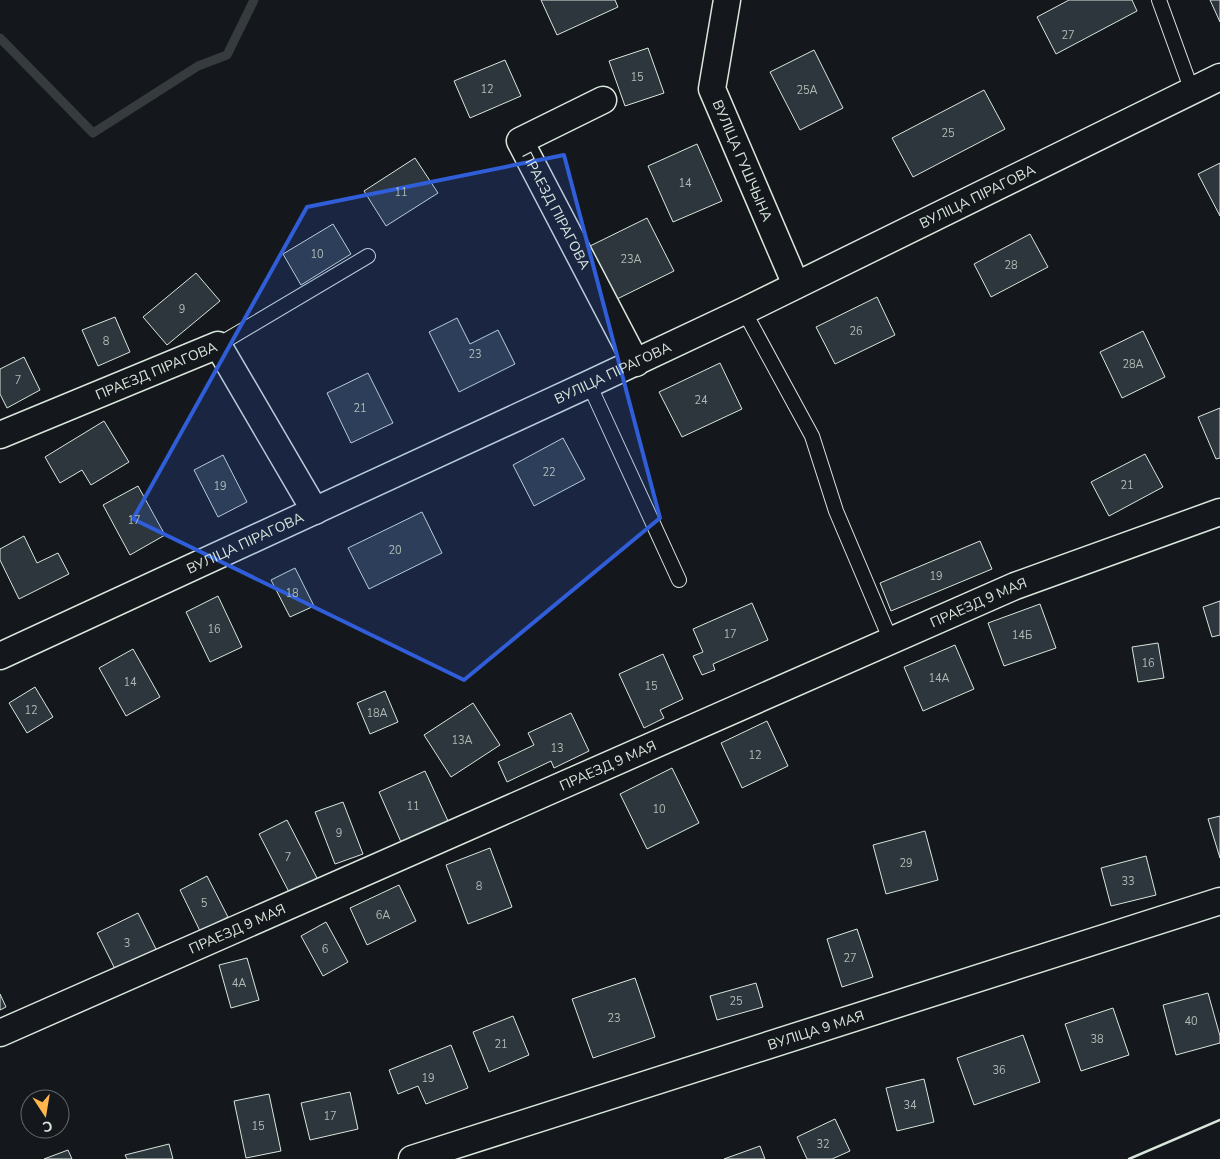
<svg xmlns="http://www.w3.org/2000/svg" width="1220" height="1159" font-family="'Nunito Sans',sans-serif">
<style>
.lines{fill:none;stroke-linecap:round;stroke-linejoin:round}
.stream{stroke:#363b3e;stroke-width:9}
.building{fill:#2c363c;stroke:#d8e6dc}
.lane-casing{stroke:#d8e6dc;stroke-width:16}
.street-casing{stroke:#d8e6dc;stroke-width:29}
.lane{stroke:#14181c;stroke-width:14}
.street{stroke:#14181c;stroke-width:26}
.wall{stroke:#d8e6dc;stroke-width:2.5}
.marked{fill:#305dd8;fill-opacity:0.2;stroke:#305dd8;stroke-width:4;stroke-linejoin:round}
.labels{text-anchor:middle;stroke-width:4;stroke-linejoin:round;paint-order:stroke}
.number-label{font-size:11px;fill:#adbab4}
.street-label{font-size:14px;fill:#d8e6dc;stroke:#14181c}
</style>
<rect width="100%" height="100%" fill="#14181c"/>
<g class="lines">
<path class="stream" d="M 0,38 L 93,133 L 198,66 L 227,55 L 254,0"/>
</g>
<path class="building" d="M 541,0 L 615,0 L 618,7 L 557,35 Z
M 1069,0 L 1132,0 L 1137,11 L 1056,54 L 1037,17 Z
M 1210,0 L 1220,0 L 1220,22 Z
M 648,48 L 664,93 L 625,106 L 609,61 Z
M 814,50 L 843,108 L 800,130 L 770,72 Z
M 505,60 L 521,96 L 470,118 L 454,81 Z
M 984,90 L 1005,129 L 913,177 L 892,138 Z
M 697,144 L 722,201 L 673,222 L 648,166 Z
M 415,158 L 438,193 L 386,226 L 364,191 Z
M 1220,163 L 1220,216 L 1198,174 Z
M 647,218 L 674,271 L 615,300 L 588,247 Z
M 333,224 L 351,254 L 301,285 L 283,254 Z
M 1030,234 L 1048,267 L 991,297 L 974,264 Z
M 196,273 L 220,301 L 167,345 L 143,317 Z
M 877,297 L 895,335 L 835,364 L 816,327 Z
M 115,317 L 130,352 L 98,366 L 82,330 Z
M 457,318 L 470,344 L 498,330 L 515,364 L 459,392 L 429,332 Z
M 1143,331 L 1165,377 L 1122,398 L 1100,352 Z
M 24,357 L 40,390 L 7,408 L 0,394 L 0,369 Z
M 720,363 L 742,409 L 682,437 L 659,392 Z
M 368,373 L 393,423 L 351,443 L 327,393 Z
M 1220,408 L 1220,458 L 1216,459 L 1198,417 Z
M 104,421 L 129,462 L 91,485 L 82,470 L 60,483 L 45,457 Z
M 563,438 L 585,479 L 534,506 L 513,465 Z
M 1145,454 L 1163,487 L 1109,516 L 1091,482 Z
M 223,455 L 247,502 L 218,517 L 194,470 Z
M 138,486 L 165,535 L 130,555 L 103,505 Z
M 422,512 L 442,553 L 369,589 L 348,548 Z
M 24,536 L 37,563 L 58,553 L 69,574 L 19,599 L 0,560 L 0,549 Z
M 980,541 L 992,569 L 891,611 L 880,583 Z
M 295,568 L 314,606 L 290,617 L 271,580 Z
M 218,596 L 242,647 L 210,662 L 186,612 Z
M 1220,601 L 1220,635 L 1212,637 L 1203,607 Z
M 752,603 L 768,640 L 713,664 L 715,670 L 702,675 L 693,656 L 703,652 L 693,629 Z
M 1040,604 L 1056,648 L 1004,666 L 988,623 Z
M 1158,643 L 1164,678 L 1138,682 L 1132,647 Z
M 955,645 L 974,689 L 923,711 L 904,667 Z
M 133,649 L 160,697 L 126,716 L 99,668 Z
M 663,654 L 683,699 L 660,710 L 664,718 L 644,728 L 619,674 Z
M 35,687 L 53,717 L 27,733 L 9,703 Z
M 385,691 L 398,722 L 370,734 L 357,703 Z
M 473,703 L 500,745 L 451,777 L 424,735 Z
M 571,713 L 589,751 L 554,768 L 551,761 L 507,782 L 498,762 L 534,745 L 528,733 Z
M 767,721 L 788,766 L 742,788 L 721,743 Z
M 672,768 L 699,823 L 647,849 L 620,794 Z
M 425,771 L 448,821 L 401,842 L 379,792 Z
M 343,802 L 363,854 L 335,864 L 315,812 Z
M 1220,816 L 1220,858 L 1208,819 Z
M 287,820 L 318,880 L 290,894 L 259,834 Z
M 925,831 L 938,880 L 886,894 L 873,845 Z
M 490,848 L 512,907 L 468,924 L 446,865 Z
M 1146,856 L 1156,895 L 1111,906 L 1101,868 Z
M 207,876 L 228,917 L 200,931 L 180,890 Z
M 399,885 L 416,921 L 367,945 L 350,908 Z
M 138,913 L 158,953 L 117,973 L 97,933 Z
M 326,922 L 348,962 L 323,976 L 301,936 Z
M 857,929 L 873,977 L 842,987 L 827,939 Z
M 247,958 L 259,1000 L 231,1008 L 219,965 Z
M 635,978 L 655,1037 L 593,1058 L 572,999 Z
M 756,983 L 763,1007 L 717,1020 L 710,996 Z
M 1208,993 L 1220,1036 L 1220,1043 L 1176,1055 L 1163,1005 Z
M 0,994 L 6,1007 L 0,1010 Z
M 1113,1008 L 1129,1055 L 1081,1071 L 1065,1024 Z
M 513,1016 L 529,1055 L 489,1072 L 473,1032 Z
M 1023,1035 L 1040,1082 L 974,1105 L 957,1058 Z
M 451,1045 L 468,1088 L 426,1104 L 418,1086 L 398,1094 L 389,1070 Z
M 924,1079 L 934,1122 L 897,1131 L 886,1088 Z
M 350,1092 L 358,1129 L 310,1140 L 301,1103 Z
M 269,1094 L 281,1151 L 246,1158 L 234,1101 Z
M 835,1119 L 850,1151 L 832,1159 L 807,1159 L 797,1137 Z
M 169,1144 L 173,1159 L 127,1159 L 125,1155 Z
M 760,1146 L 765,1159 L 724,1159 Z
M 68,1150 L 72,1159 L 44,1159 Z"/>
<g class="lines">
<defs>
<path id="lane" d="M 1159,0 L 1192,91
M 744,311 L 812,436 L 836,511 L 891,641
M 218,345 L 368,256
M 589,384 L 679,580"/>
<g id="street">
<path id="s1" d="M 727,0 L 712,89 L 796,285"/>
<path id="s2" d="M 603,100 L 520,141 L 636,363"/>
<path id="s3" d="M 0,435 L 218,345 L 315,511"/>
<path id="s4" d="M 0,656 L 589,384 L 744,311 L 1220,77"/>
<path id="s5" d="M 0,1033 L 1015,586 L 1220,512"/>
<path id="s6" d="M 412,1159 L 1220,901"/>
</g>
</defs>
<use href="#lane" class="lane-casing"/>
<use href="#street" class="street-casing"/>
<use href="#lane" class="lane"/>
<use href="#street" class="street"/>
<path class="wall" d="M 1129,1159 L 1220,1120"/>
</g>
<path class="marked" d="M 564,155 L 660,518 L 464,680 L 133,519 L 307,207 Z"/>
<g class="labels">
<g class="number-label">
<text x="1068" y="39">27</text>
<text x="637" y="81">15</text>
<text x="487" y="93">12</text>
<text x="807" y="94">25А</text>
<text x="948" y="137">25</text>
<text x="685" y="187">14</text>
<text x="401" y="196">11</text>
<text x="317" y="258">10</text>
<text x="631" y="263">23А</text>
<text x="1011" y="269">28</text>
<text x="182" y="313">9</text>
<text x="856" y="335">26</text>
<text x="106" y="345">8</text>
<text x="475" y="358">23</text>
<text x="1133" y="368">28А</text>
<text x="18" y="384">7</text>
<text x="701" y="404">24</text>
<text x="360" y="412">21</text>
<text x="549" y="476">22</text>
<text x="1127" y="489">21</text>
<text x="220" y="490">19</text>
<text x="134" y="524">17</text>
<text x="395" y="554">20</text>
<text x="936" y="580">19</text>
<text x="292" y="597">18</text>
<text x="214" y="633">16</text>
<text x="730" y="638">17</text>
<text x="1022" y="639">14Б</text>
<text x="1148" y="667">16</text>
<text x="939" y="682">14А</text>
<text x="130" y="686">14</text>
<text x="651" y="690">15</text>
<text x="31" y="714">12</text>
<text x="377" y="717">18А</text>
<text x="462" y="744">13А</text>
<text x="557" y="752">13</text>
<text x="755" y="759">12</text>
<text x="413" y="810">11</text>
<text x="659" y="813">10</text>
<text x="339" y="837">9</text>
<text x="288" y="861">7</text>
<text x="906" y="867">29</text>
<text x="1128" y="885">33</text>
<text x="479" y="890">8</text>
<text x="204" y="907">5</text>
<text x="383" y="919">6А</text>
<text x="127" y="947">3</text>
<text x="325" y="953">6</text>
<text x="850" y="962">27</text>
<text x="239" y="987">4А</text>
<text x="736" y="1005">25</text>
<text x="614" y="1022">23</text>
<text x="1191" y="1025">40</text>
<text x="1097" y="1043">38</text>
<text x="501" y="1048">21</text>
<text x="999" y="1074">36</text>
<text x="428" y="1082">19</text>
<text x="910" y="1109">34</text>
<text x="330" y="1120">17</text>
<text x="258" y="1130">15</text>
<text x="823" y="1148">32</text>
</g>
<g class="street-label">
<text dy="5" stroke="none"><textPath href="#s1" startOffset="168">ВУЛІЦА ГУШЧЫНА</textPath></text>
<text dy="5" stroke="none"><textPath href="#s4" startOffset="1080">ВУЛІЦА ПІРАГОВА</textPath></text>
<text dy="5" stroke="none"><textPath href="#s2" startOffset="171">ПРАЕЗД ПІРАГОВА</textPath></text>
<text dy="5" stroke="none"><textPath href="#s3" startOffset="169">ПРАЕЗД ПІРАГОВА</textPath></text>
<text dy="5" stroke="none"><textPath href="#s4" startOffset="675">ВУЛІЦА ПІРАГОВА</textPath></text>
<text dy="5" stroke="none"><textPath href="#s4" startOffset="270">ВУЛІЦА ПІРАГОВА</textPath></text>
<text dy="5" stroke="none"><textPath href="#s5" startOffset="1069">ПРАЕЗД 9 МАЯ</textPath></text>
<text dy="5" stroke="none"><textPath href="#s5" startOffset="664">ПРАЕЗД 9 МАЯ</textPath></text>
<text dy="5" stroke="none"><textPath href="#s5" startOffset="259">ПРАЕЗД 9 МАЯ</textPath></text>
<text dy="5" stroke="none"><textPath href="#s6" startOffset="424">ВУЛІЦА 9 МАЯ</textPath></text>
</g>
</g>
<g transform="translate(45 1114) rotate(168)"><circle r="24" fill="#14181c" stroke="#626a69"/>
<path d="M0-4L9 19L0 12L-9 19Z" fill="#ffb74d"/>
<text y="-8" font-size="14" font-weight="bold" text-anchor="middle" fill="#d8e6dc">С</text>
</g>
</svg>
